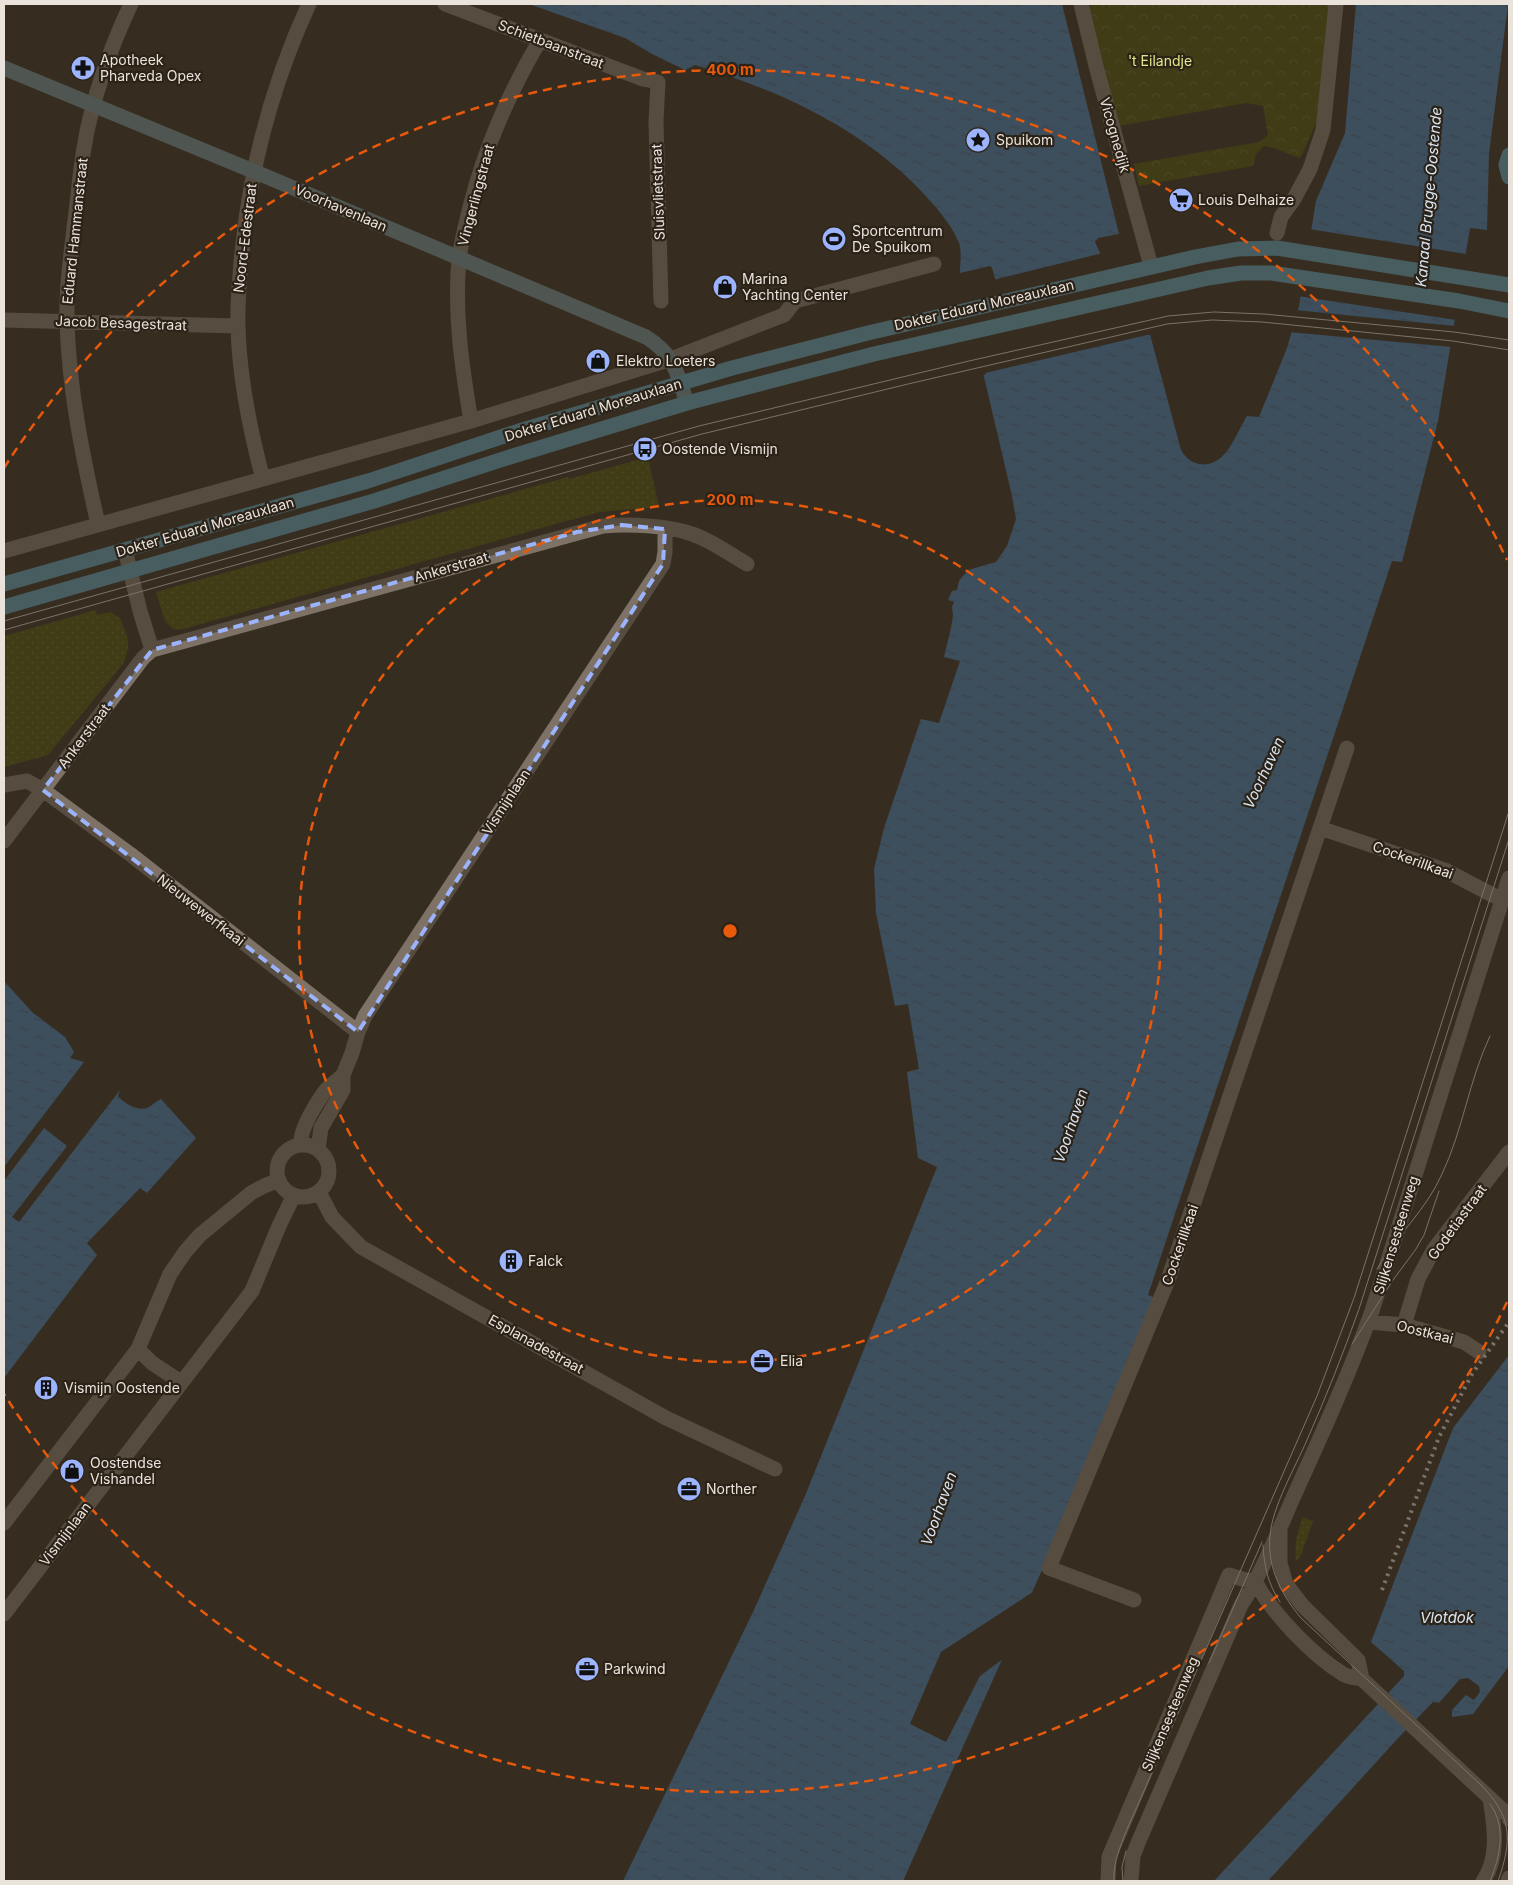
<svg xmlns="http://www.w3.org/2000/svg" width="1513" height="1885" font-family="Inter,sans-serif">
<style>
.grass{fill:url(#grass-dots)}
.park{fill:url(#park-crowns)}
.water{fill:url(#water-ripples)}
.pier{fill:#362d21}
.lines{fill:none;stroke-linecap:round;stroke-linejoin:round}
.street{stroke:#7d7265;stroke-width:15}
.secondary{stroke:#6d8589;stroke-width:15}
.primary{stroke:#5d98ac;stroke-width:15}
.tram{stroke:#cec7bf;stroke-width:1}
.rail{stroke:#cec7bf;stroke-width:4;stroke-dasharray:2.5 5;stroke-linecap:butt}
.marked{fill:none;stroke:#9cb4fd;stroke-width:4;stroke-dasharray:10 6;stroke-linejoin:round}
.ring{fill:none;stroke:#e8590c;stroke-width:2.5;stroke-dasharray:9 6}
.labels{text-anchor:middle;stroke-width:4.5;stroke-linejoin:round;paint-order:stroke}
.street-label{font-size:14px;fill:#e9e3dc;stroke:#2c2318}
.poi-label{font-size:14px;fill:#e9e3dc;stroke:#2c2318;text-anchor:start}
.park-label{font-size:14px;fill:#ddea86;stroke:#2c2318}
.water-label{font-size:15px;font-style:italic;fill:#d7e4f3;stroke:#2c2318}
.centre{fill:#e8590c;stroke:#2c2318;stroke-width:2.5}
.ring-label{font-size:15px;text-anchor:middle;font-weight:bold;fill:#e8590c;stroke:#2c2318;stroke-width:4.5;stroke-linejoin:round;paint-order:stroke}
</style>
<defs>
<pattern id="grass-dots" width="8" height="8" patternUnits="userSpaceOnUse" patternTransform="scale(1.25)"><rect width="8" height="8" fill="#494f09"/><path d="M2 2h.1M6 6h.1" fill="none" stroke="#63682c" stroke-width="1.8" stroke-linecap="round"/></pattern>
<pattern id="park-crowns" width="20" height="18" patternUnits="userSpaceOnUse" patternTransform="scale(1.25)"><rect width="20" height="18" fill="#494f09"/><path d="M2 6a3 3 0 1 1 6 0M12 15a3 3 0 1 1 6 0" fill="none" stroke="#63682c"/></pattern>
<pattern id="water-ripples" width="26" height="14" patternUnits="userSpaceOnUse" patternTransform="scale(1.25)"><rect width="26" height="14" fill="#4575a7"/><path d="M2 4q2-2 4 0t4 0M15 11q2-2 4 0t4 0" fill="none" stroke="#455f7a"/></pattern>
</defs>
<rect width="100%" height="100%" fill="#362d21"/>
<path class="grass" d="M 648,457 L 659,507 L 600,512 L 570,520 L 180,630 L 173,629 L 165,621 L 156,592 L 568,477 L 569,479 Z
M 96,610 L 97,615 L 110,612 L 120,618 C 128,639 132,642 123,664 L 48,755 L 4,767 L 4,636 Z
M 1303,1517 L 1313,1521 L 1301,1555 L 1296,1561 C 1294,1545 1297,1532 1303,1517 Z"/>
<path class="park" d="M 1100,4 L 1331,4 L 1319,116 L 1302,155 L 1299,158 L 1274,148 L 1264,146 L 1256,154 L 1253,166 L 1139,186 L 1134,164 L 1259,142 L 1268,135 L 1263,106 L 1246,103 L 1119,126 L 1088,6 Z"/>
<path class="water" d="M 529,4 L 1062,4 L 1119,234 L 1098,238 L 1095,242 L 1100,253 L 1116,315 L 1144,312 L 1181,450 C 1185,457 1190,462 1199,464 C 1226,469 1236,433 1247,416 L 1259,417 L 1287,348 L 1299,306 L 1316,201 L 1345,133 L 1356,4 L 1508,4 L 1489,154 L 1487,230 L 1470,228 L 1438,421 L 1402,562 L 1392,561 L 1148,1295 L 1158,1299 L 1042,1570 L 903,1881 L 623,1881 L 753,1612 L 805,1496 L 937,1167 L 918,1158 L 907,1072 L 919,1069 L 908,1004 L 895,1006 L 876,913 L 874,869 L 884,828 L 921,719 L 939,723 L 960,661 L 944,657 L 951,628 L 953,615 L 952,607 L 954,602 L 948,600 L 952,591 L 957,590 L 959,581 L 968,570 L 996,562 L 1007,546 L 1016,519 L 1012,496 L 977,347 L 1005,340 L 995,278 L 992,268 L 990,266 L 960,273 C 960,264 962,251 959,243 C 951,223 935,206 921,191 C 860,127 778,90 695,65 L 685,70 L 652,54 L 625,38 Z
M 4,981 L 32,1012 L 65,1037 L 74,1052 L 70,1058 L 84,1062 L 4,1167 Z
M 120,1090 L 118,1096 C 124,1103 136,1111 147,1108 C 152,1106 156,1101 161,1099 L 196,1138 L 147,1193 L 140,1188 L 87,1243 L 97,1255 L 4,1378 L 4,1181 L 44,1128 L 67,1146 L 12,1217 L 19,1222 Z
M 1509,1355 L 1509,1666 L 1473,1714 L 1452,1717 L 1452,1710 L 1466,1695 L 1474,1700 L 1480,1692 L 1479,1686 L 1468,1678 L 1460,1679 L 1439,1703 L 1433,1702 L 1400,1736 L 1268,1881 L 1214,1881 L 1404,1676 L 1404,1671 L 1371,1642 L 1453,1428 Z"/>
<path class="pier" d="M 1309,229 L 1466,254 L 1456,320 L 1298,296 Z
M 1103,253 L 1117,313 L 1146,309 L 1153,335 L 1147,335 L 985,373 L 985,375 L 982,375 L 975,347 L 1004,340 L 992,286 L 993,280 Z
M 1295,310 L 1455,326 L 1452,347 L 1289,332 Z
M 1036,1590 L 1007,1656 L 980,1676 L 946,1742 L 910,1724 L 941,1652 Z"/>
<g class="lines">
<path class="street" d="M 445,4 L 643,79 L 658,82 L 656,122 L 661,301
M 1081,4 L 1097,70 L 1151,266
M 1277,233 L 1281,217 L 1294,199 L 1310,169 L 1323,130 L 1336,4
M 4,320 L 238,326
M 471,421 C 462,368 454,313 459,259 C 461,242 466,224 470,207 C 486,145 508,95 540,40
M 263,479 C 250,430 239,378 238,326 C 237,299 240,271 243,243 C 252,160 274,80 309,4
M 98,524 C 83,458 69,391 67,322 C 66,288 71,253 75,220 C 78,196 80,172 84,148 C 91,102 111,46 131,4
M 125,550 L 140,611 L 152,650
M 4,551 L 471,421 L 671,359 L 784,315 L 795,301 L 934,264
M 4,785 L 27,781 L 43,790 L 130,854 L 358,1032
M 1320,828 L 1445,870 L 1502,900
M 4,841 L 143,658 L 152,650 L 603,526 C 628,524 668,525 692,534 C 711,540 729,554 747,564
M 301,1145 C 299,1130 316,1104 325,1091 C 330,1085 338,1080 343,1075
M277 1171a26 26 0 1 1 52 0a26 26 0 1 1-52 0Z
M 318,1149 L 321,1128 L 343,1090 L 343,1075 L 352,1053 L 358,1032 L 365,1016 L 663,564 L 665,552 L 665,529
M 319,1192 L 332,1217 L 361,1247 L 666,1418 L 775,1469
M 1368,1322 L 1404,1325 L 1464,1342 L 1479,1352
M 1404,1325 L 1418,1279 L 1434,1249 L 1509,1152
M 181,1382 L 152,1363 L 138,1349 L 170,1274 L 185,1252 L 200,1235 L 251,1193 L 264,1186 L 279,1180
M 4,1523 L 138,1349
M 1280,1531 L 1280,1563 L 1286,1584 L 1302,1605 L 1358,1660 L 1362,1679
M 1256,1583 C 1273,1614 1312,1655 1343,1674 C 1348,1677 1356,1678 1362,1679 L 1508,1815 L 1509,1819
M 1134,1600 L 1049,1568 L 1168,1280 L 1347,748
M 4,1614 L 252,1291 L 279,1226 L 294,1195
M 1108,1881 L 1109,1857 L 1229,1575 L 1256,1583
M 1131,1881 L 1133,1856 L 1138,1843 L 1241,1605 C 1263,1571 1277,1534 1293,1498 C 1321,1436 1349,1375 1372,1311 L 1509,878
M 1483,1881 C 1500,1857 1494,1825 1490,1798
M 1508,1881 L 1509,1878"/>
<path class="secondary" d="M 4,68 L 253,171 L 646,337 C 675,355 677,373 687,403"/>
<path class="primary" d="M 1509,155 L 1506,165 L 1509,177
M 4,584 L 368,481 L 519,431 L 732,368 L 868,333 L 1195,257 L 1238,249 L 1277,248 L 1509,285
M 4,607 L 374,501 L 513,456 L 687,403 L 874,354 L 1208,278 L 1241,273 L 1271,273 L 1459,301 L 1509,311"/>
<path class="tram" d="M 4,621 L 699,426 L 969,361 L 1168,316 L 1214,312 L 1264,314 L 1454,332 L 1509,340
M 4,630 L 702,434 L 908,384 L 1167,324 L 1212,320 L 1262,322 L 1453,341 L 1509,350
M 1377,1269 C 1396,1236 1427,1209 1442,1174 C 1463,1130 1469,1080 1490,1036
M 1352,1344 L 1393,1280 L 1416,1249 L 1424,1235 L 1439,1191
M 1263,1545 C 1264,1566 1268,1584 1280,1602
M 1209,1663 L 1262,1542
M 1490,1804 C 1507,1827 1500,1857 1490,1881
M 1114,1881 C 1111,1858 1134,1815 1143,1793 L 1317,1396 L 1354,1298 L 1509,811
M 1123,1881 L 1122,1867 L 1126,1851
M 1498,1881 C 1513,1839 1512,1816 1480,1784 L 1302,1619 C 1282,1596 1267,1568 1270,1536 C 1272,1507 1295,1468 1307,1440 C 1326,1397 1343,1354 1359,1309 L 1509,839"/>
<path class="rail" d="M 1382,1590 L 1439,1437 L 1472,1374 L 1509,1322"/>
</g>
<path d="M0 0H1513V1885H0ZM 622,525 L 665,529 L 663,564 L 358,1032 L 43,790 L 152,650 L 577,532 Z" fill="#362d21" fill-opacity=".55" fill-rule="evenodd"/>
<path class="marked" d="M 622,525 L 665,529 L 663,564 L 358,1032 L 43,790 L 152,650 L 577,532 Z"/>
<g class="ring">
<circle cx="730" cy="931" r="431"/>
<path d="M1507 1302A861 861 0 0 1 4 1394M4 468A861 861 0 0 1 1507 560"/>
</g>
<defs>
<symbol id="pharmacy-disc" viewBox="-11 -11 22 22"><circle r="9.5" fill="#9cb4fd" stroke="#2c2318"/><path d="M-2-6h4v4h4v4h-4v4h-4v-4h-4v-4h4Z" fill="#111"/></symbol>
<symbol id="sight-disc" viewBox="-11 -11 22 22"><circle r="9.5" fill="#9cb4fd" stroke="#2c2318"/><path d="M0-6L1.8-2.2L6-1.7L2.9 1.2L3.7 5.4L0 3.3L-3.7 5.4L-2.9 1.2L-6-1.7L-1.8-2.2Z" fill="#111"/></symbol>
<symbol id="supermarket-disc" viewBox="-11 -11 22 22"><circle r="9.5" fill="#9cb4fd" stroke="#2c2318"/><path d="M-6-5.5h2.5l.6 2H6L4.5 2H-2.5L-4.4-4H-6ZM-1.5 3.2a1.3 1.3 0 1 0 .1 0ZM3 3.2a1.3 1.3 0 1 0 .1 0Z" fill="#111"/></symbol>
<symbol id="stadium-disc" viewBox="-11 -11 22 22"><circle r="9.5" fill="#9cb4fd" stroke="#2c2318"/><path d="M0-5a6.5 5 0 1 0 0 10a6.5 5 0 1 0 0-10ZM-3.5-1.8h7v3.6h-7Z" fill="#111"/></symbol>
<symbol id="shop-disc" viewBox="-11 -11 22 22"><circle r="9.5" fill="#9cb4fd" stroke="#2c2318"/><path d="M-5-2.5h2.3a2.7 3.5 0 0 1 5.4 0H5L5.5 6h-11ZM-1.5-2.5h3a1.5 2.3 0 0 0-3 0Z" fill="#111"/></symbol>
<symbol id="bus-disc" viewBox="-11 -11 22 22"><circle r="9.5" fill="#9cb4fd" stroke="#2c2318"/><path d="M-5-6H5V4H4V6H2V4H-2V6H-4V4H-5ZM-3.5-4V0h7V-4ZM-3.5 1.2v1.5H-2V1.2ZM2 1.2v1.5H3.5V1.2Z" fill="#111"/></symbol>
<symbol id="building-disc" viewBox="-11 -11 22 22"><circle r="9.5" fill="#9cb4fd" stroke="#2c2318"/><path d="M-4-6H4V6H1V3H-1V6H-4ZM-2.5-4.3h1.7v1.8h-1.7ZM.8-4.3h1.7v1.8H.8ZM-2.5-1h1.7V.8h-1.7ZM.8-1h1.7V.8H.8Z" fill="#111"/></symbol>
<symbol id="office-disc" viewBox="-11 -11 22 22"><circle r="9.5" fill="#9cb4fd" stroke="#2c2318"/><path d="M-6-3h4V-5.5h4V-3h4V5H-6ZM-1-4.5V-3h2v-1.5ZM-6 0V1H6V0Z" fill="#111"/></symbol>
</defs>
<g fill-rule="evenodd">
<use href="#pharmacy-disc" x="69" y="54" width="28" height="28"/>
<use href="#sight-disc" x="964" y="126" width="28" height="28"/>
<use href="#supermarket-disc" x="1167" y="186" width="28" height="28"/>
<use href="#stadium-disc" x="820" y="225" width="28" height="28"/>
<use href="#shop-disc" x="711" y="273" width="28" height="28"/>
<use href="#shop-disc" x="584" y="347" width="28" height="28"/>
<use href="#bus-disc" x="631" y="435" width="28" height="28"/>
<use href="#building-disc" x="497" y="1247" width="28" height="28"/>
<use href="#office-disc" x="748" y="1347" width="28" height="28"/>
<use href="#building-disc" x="32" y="1374" width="28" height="28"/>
<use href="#shop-disc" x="58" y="1457" width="28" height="28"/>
<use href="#office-disc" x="675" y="1475" width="28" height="28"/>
<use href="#office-disc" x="573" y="1655" width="28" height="28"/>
</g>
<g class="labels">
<g class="street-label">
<text transform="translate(551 44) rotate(21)" y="5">Schietbaanstraat</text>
<text transform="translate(1115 135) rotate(74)" y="5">Vicognedijk</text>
<text transform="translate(658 192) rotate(-92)" y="5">Sluisvlietstraat</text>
<text transform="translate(476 195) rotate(-75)" y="5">Vingerlingstraat</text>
<text transform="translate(341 208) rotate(23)" y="5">Voorhavenlaan</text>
<text transform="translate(75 231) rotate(-84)" y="5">Eduard Hammanstraat</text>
<text transform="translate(245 238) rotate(-83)" y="5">Noord-Edestraat</text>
<text transform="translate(984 305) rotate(-13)" y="5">Dokter Eduard Moreauxlaan</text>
<text transform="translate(121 323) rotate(2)" y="5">Jacob Besagestraat</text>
<text transform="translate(593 410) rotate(-17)" y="5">Dokter Eduard Moreauxlaan</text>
<text transform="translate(205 527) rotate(-16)" y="5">Dokter Eduard Moreauxlaan</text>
<text transform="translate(451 567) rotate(-16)" y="5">Ankerstraat</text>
<text transform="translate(84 736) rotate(-53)" y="5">Ankerstraat</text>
<text transform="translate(506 802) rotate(-57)" y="5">Vismijnlaan</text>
<text transform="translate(1413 860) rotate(20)" y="5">Cockerillkaai</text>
<text transform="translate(201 910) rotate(38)" y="5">Nieuwewerfkaai</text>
<text transform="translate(1457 1222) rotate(-54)" y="5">Godetiastraat</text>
<text transform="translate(1396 1235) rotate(-73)" y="5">Slijkensesteenweg</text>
<text transform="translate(1180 1245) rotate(-71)" y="5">Cockerillkaai</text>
<text transform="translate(1425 1332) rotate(14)" y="5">Oostkaai</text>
<text transform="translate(536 1344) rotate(29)" y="5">Esplanadestraat</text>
<text transform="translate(65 1534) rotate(-53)" y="5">Vismijnlaan</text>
<text transform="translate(1170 1714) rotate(-67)" y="5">Slijkensesteenweg</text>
</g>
<g class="poi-label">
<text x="100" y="65">Apotheek<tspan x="100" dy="16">Pharveda Opex</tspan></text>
<text x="996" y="145">Spuikom</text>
<text x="1198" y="205">Louis Delhaize</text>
<text x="852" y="236">Sportcentrum<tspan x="852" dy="16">De Spuikom</tspan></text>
<text x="742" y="284">Marina<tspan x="742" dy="16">Yachting Center</tspan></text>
<text x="616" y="366">Elektro Loeters</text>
<text x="662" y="454">Oostende Vismijn</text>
<text x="528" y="1266">Falck</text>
<text x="780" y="1366">Elia</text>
<text x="64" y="1393">Vismijn Oostende</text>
<text x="90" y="1468">Oostendse<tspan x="90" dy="16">Vishandel</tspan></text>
<text x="706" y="1494">Norther</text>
<text x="604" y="1674">Parkwind</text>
</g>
<g class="park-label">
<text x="1160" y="66">'t Eilandje</text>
</g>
<g class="water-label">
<text transform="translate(1429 197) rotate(-85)" y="5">Kanaal Brugge-Oostende</text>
<text transform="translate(1264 773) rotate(-65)" y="5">Voorhaven</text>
<text transform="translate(1071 1126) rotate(-71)" y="5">Voorhaven</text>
<text transform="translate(939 1509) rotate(-70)" y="5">Voorhaven</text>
<text x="1447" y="1623">Vlotdok</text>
</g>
</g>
<circle cx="730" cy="931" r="8" class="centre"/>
<g class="ring-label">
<text x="730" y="75">400 m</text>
<text x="730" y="505">200 m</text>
</g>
<rect width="1513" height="1885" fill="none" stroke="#e9e3dc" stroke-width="10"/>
</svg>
